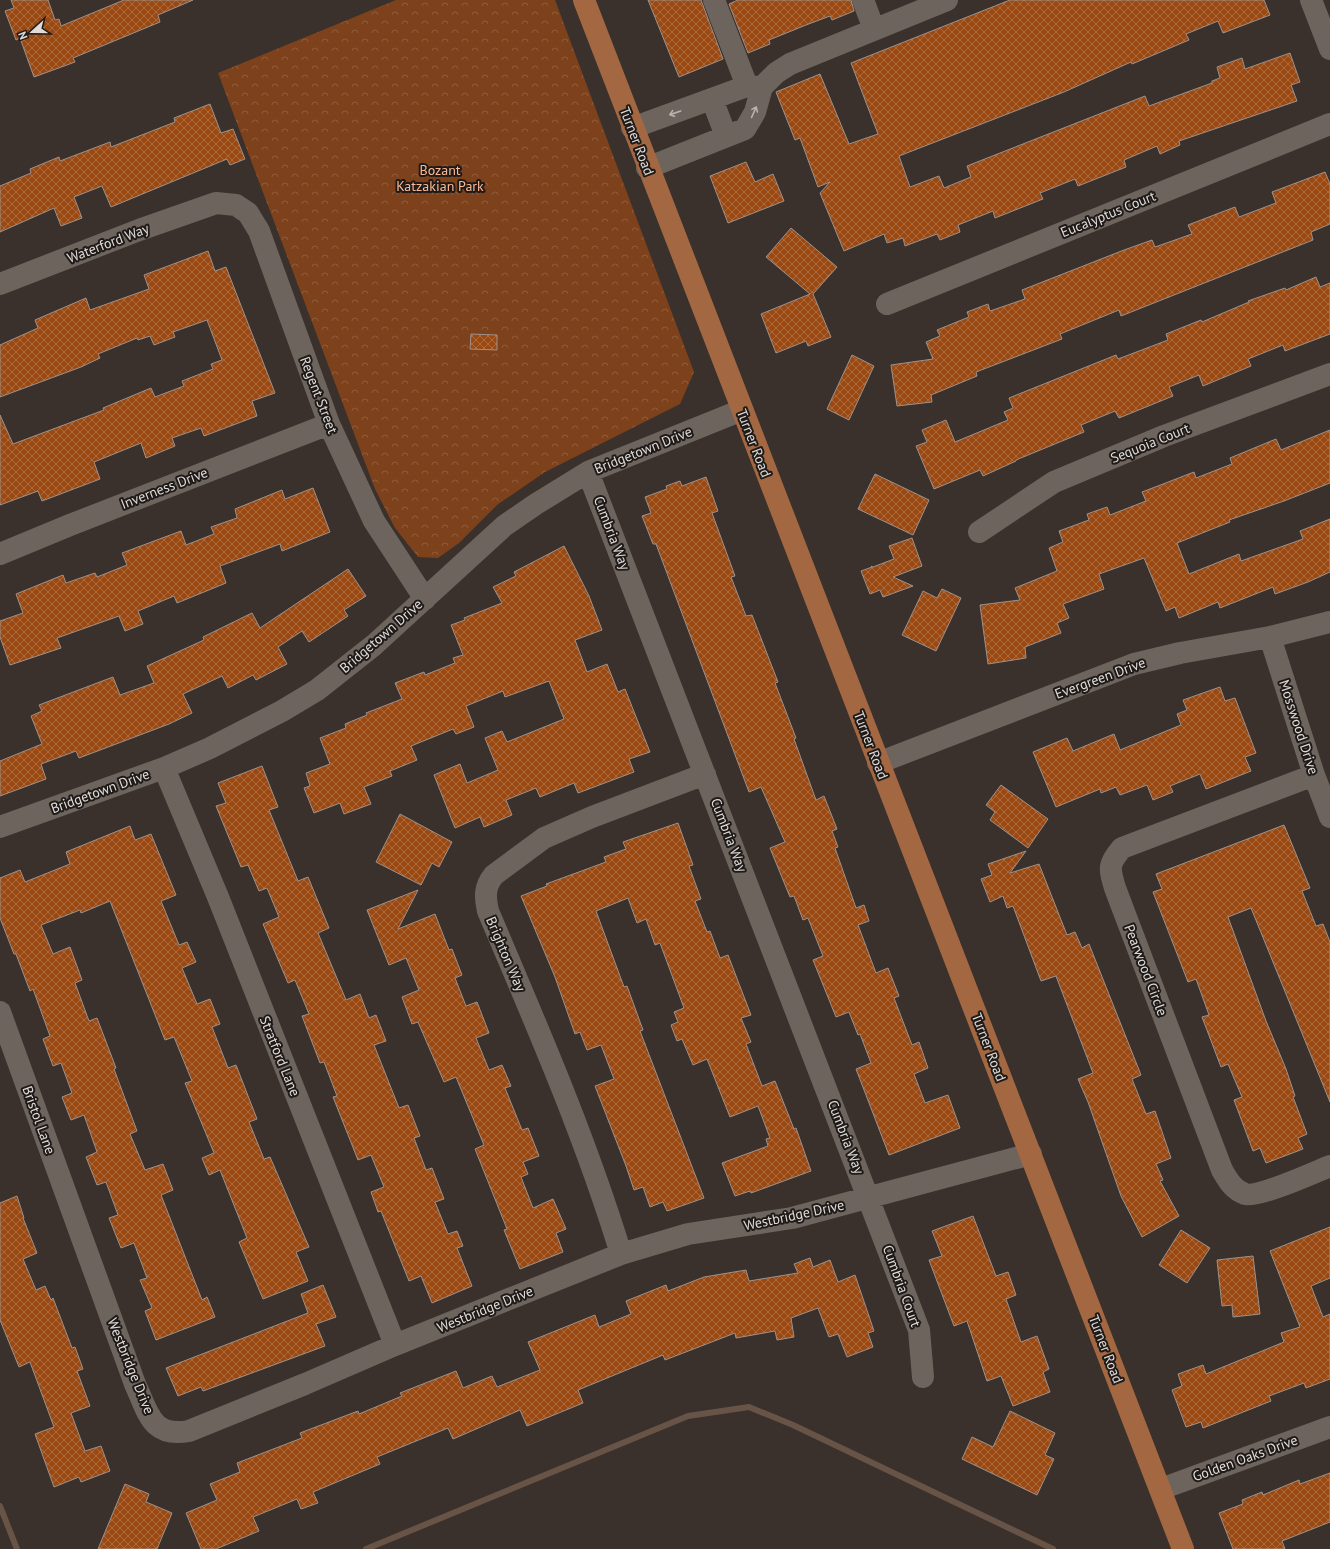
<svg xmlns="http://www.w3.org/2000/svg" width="1330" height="1549" font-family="'PT Sans',sans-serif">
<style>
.forest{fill:url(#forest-crowns)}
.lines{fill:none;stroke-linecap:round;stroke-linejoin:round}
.stream{stroke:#685347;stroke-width:6}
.building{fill:url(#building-cross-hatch);stroke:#9d928d}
.minor{stroke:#6e645e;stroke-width:22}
.major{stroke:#a36842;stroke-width:22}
.oneway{stroke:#b9b2ae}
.labels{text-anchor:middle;stroke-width:4;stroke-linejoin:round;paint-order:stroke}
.street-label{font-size:14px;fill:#e2dcd9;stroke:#1e1a18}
.park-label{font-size:14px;fill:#fdb995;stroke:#1e1a18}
</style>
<defs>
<pattern id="forest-crowns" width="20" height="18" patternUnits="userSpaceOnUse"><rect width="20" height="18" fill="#7d411c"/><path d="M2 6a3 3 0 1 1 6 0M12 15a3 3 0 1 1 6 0" fill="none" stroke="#8f5c3c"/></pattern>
<pattern id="building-cross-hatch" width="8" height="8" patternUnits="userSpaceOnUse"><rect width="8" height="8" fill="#994911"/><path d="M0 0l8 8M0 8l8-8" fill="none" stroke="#ac6b3e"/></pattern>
</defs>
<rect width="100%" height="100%" fill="#3a312c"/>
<path class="forest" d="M 396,0 L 555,0 L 694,372 L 680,404 L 545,472 L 497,505 L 459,543 L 438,558 L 418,557 L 395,528 L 375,489 L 218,73 Z"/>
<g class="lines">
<path class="stream" d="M 0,1506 L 17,1549
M 366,1549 L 688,1416 L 749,1407 L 793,1425 L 1053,1549"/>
</g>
<path class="building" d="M 11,0 L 48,0 L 55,20 L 59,19 L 61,26 L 124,0 L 193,0 L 158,15 L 160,22 L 73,58 L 75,62 L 34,77 L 20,38 L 16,40 L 5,11 L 14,8 Z
M 648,0 L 701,0 L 723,59 L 679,77 Z
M 738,0 L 851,0 L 854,11 L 832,20 L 830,16 L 806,25 L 769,40 L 770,44 L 748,53 L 729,4 Z
M 1010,0 L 1264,0 L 1270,15 L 1223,33 L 1218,21 L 1186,34 L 1189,40 L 1132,64 L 1131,62 L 1064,92 L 899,156 L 910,187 L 939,176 L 944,188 L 971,177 L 967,166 L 1145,96 L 1149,106 L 1212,83 L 1212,81 L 1220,78 L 1217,67 L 1242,58 L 1245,69 L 1290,53 L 1300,82 L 1291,85 L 1297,101 L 1179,141 L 1180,145 L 1160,154 L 1157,146 L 1124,160 L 1126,167 L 1078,186 L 1075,179 L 1040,193 L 1043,199 L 995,218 L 993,211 L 958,225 L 960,232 L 940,240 L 937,234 L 905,246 L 903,238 L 887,243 L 884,234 L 844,251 L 820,193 L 830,182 L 818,187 L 800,138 L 795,140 L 776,92 L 820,74 L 849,144 L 878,134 L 851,63 Z
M 210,104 L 221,133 L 233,129 L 245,159 L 230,165 L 227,159 L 111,207 L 102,186 L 74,197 L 82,218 L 61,226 L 54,208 L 0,232 L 0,186 L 31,173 L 30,169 L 59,157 L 60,161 L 110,142 L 111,147 L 175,122 L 174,118 Z
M 746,162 L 755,182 L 773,174 L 784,201 L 728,223 L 710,176 Z
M 1325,172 L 1330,184 L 1330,224 L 1311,232 L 1313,240 L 1121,316 L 1119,310 L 1060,334 L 1062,339 L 976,372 L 977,376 L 931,395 L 932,402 L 897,406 L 891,365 L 933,359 L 926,342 L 940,336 L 937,330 L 969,317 L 967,312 L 988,304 L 990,311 L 1025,299 L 1022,290 L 1124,250 L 1152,240 L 1155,247 L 1192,234 L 1188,225 L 1235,207 L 1239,217 L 1276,203 L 1272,192 Z
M 791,228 L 837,267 L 813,294 L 831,337 L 808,346 L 806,341 L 776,353 L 761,314 L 810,294 L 766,257 Z
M 208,251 L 215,271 L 226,267 L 275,393 L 252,401 L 257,416 L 204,436 L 201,428 L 172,438 L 175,446 L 146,458 L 141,443 L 94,462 L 100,479 L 42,501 L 38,491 L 0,505 L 0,415 L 13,444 L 104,410 L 103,408 L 151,388 L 155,397 L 184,386 L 182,381 L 213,369 L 211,364 L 222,360 L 207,320 L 173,332 L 175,337 L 154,345 L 150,336 L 138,340 L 137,338 L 98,354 L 100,358 L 81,367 L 0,397 L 0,345 L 38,328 L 35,320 L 86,298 L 90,310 L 149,289 L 144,275 Z
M 1316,277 L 1320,287 L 1330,283 L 1330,334 L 1285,351 L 1283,345 L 1248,359 L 1251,366 L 1203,386 L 1199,375 L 1169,387 L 1173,396 L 1119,418 L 1115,411 L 1081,425 L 1084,432 L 1016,460 L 1016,461 L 983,476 L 980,470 L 934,489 L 916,446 L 927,442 L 922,430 L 946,420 L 955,442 L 1008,420 L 1004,412 L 1013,408 L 1009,398 L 1116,355 L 1118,359 L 1168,340 L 1166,334 L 1201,320 L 1202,322 L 1249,302 L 1248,301 L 1285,288 L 1286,290 Z
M 471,334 L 497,335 L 497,350 L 470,349 Z
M 852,355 L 874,366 L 849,420 L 827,409 Z
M 1330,430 L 1330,483 L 1284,501 L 1229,520 L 1230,522 L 1177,543 L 1189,574 L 1239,554 L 1241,561 L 1303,539 L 1300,531 L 1330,519 L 1330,572 L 1308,582 L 1275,594 L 1273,587 L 1220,608 L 1218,602 L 1179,618 L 1175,607 L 1166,611 L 1144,558 L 1099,574 L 1104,589 L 1063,604 L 1069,618 L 1057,623 L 1061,633 L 1025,647 L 1026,658 L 988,664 L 980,605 L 1020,600 L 1015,588 L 1057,571 L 1049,548 L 1063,542 L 1059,531 L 1089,520 L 1087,514 L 1107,507 L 1110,515 L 1146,501 L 1142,492 L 1163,484 L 1194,472 L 1196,478 L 1232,464 L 1230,458 L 1276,439 L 1281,450 Z
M 875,474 L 929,500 L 913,535 L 858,509 Z
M 706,477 L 718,511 L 712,513 L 735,576 L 731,577 L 746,616 L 752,615 L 778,682 L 775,683 L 796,738 L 794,739 L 816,800 L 824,796 L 837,829 L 832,831 L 838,847 L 835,848 L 856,908 L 864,905 L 869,921 L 858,925 L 876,973 L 888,968 L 899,996 L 894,998 L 912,1045 L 919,1042 L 928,1068 L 914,1074 L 925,1103 L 948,1095 L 960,1128 L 889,1155 L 856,1069 L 871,1063 L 860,1034 L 858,1035 L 849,1012 L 836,1017 L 813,960 L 823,956 L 808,918 L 803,920 L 794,896 L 790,897 L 770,848 L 785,842 L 761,787 L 749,792 L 656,544 L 653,544 L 642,516 L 651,513 L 645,497 L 667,489 L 666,486 L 680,481 L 682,486 Z
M 313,488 L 330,532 L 282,551 L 280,544 L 220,566 L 226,583 L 177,603 L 174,596 L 138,611 L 143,624 L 125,631 L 119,616 L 57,638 L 61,648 L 10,665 L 0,637 L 0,621 L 23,613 L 16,594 L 63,575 L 66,583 L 95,573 L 97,577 L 127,565 L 122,553 L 181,531 L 186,545 L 214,534 L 211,527 L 237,518 L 235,509 L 282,490 L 285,499 Z
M 912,538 L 922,566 L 893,577 L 913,586 L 883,597 L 880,590 L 870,594 L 861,571 L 872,567 L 871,566 L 873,567 L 894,559 L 889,546 Z
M 564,546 L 589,596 L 602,630 L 575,640 L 587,672 L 607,664 L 618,692 L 625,689 L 650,752 L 629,759 L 634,772 L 578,793 L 574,783 L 540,797 L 536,788 L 506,800 L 512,815 L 484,827 L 480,817 L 455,828 L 434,775 L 460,764 L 467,783 L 498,770 L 485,738 L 502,731 L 507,742 L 564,719 L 549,681 L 505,697 L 503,691 L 466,706 L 474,727 L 456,734 L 453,729 L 411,746 L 417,760 L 390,771 L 392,776 L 364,787 L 371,804 L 344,814 L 340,803 L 314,813 L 304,788 L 310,786 L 306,773 L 330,764 L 320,738 L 346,728 L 345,724 L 367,715 L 366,713 L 402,699 L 395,683 L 424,672 L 425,675 L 455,663 L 453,658 L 463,655 L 451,625 L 465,620 L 464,618 L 502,603 L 493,587 L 516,576 L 514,572 Z
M 348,569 L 366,596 L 344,610 L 348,616 L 309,642 L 302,631 L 278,647 L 287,664 L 256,680 L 253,675 L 228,688 L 222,676 L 183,694 L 192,713 L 169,724 L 79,758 L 76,751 L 41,764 L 46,779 L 0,796 L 0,761 L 42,744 L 31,716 L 42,711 L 39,705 L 113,677 L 120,695 L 154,683 L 147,666 L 204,640 L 203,637 L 252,613 L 260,628 Z
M 942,589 L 961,598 L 936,651 L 902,635 L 923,591 L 937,598 Z
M 1220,687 L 1225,701 L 1235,698 L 1256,753 L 1245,757 L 1251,771 L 1206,789 L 1200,774 L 1170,786 L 1173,792 L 1153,800 L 1147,785 L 1120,795 L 1116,787 L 1101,793 L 1100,789 L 1056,807 L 1033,752 L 1067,738 L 1073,751 L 1114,734 L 1120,750 L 1181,725 L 1177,714 L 1187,710 L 1183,700 Z
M 262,766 L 278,807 L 269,810 L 298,881 L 308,877 L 329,928 L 318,933 L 346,1000 L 360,994 L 369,1018 L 376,1015 L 386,1041 L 374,1045 L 399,1108 L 408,1105 L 420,1136 L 414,1138 L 426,1170 L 432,1168 L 444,1199 L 435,1202 L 448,1234 L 457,1231 L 463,1246 L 457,1248 L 472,1286 L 432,1303 L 421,1276 L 409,1281 L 381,1211 L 378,1212 L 371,1192 L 384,1187 L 371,1155 L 358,1160 L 333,1097 L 337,1096 L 324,1062 L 320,1063 L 302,1016 L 309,1014 L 295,980 L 288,983 L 263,924 L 279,917 L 267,888 L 259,891 L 248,865 L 241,867 L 216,806 L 226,803 L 218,783 Z
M 1001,785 L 1048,819 L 1028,848 L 990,820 L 995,812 L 986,805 Z
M 400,814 L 452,842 L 439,867 L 432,863 L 421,885 L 376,862 Z
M 678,823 L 693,865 L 689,866 L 701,899 L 695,901 L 707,932 L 710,931 L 720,958 L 728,955 L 751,1015 L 741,1018 L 751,1042 L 746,1044 L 762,1086 L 775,1081 L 794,1129 L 796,1128 L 811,1171 L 751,1193 L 750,1191 L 735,1196 L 722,1163 L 768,1146 L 766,1139 L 770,1138 L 758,1106 L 730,1117 L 707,1059 L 693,1065 L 682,1039 L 677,1041 L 671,1025 L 678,1022 L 674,1012 L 684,1008 L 660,943 L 655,945 L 646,919 L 637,923 L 628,898 L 596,911 L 624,987 L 627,986 L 643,1030 L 640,1031 L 704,1198 L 667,1211 L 663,1202 L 650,1207 L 643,1187 L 634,1190 L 626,1166 L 595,1086 L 614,1079 L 601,1045 L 587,1050 L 580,1032 L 575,1034 L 555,977 L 521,896 L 547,886 L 546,884 L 606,862 L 604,857 L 626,849 L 623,842 Z
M 1284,825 L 1310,888 L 1302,891 L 1316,926 L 1323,924 L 1330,942 L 1330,1102 L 1251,908 L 1228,917 L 1266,1021 L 1286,1069 L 1295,1096 L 1293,1097 L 1307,1134 L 1298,1138 L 1303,1149 L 1266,1163 L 1260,1148 L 1253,1151 L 1234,1100 L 1242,1097 L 1228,1064 L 1221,1067 L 1202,1017 L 1209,1015 L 1196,979 L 1188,982 L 1153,892 L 1162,889 L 1156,874 Z
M 130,826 L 135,840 L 151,834 L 176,895 L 161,901 L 179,945 L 187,942 L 196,962 L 182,968 L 197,1004 L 210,999 L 220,1024 L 212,1027 L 228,1068 L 236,1065 L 257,1119 L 249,1122 L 264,1159 L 270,1157 L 309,1247 L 296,1252 L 308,1281 L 263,1299 L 239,1242 L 247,1238 L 220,1170 L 209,1175 L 202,1158 L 214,1153 L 185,1083 L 192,1081 L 174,1037 L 165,1040 L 110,901 L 81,913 L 80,910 L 41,925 L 53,954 L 70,947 L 82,980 L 75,983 L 89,1021 L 97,1018 L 116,1068 L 114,1069 L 137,1131 L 130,1134 L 145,1170 L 163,1164 L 173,1190 L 161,1195 L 202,1300 L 207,1297 L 215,1317 L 156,1340 L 145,1311 L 152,1308 L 140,1280 L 147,1278 L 134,1243 L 121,1248 L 109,1218 L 118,1215 L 106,1182 L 97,1185 L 86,1157 L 97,1152 L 84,1115 L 71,1120 L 62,1097 L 72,1093 L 61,1063 L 53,1066 L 43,1039 L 50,1036 L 33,989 L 30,991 L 16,954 L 14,954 L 0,918 L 0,878 L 20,870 L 25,882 L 70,864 L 66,852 Z
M 1026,851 L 1010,873 L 1039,864 L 1067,935 L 1075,932 L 1082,948 L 1089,944 L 1141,1075 L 1132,1079 L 1146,1114 L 1155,1111 L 1171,1158 L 1156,1164 L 1163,1180 L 1160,1181 L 1179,1216 L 1142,1237 L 1121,1196 L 1088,1102 L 1078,1079 L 1093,1073 L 1056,976 L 1041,981 L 1013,906 L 1007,908 L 1003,896 L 990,902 L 981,879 L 992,875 L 988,864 Z
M 418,890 L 398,929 L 435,914 L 449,950 L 452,949 L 462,975 L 455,978 L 466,1006 L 477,1002 L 489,1033 L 476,1038 L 489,1070 L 502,1065 L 511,1086 L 505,1088 L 522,1130 L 528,1128 L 539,1156 L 523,1162 L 528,1174 L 521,1177 L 533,1208 L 553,1199 L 566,1229 L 556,1233 L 563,1252 L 520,1269 L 504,1230 L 507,1229 L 475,1149 L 484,1145 L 456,1077 L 444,1082 L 418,1022 L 412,1024 L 402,997 L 419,990 L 406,958 L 389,965 L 367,910 Z
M 17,1196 L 24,1218 L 23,1218 L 37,1253 L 23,1259 L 36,1290 L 45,1286 L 51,1300 L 53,1298 L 72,1348 L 75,1347 L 83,1369 L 77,1371 L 90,1406 L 71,1413 L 85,1451 L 101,1446 L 110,1471 L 81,1482 L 79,1477 L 54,1487 L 35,1434 L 54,1427 L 30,1362 L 19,1367 L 0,1320 L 0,1203 Z
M 973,1216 L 996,1276 L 1008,1272 L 1016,1295 L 1006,1299 L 1021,1342 L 1037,1336 L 1049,1369 L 1043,1372 L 1050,1392 L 1013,1406 L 1001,1376 L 987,1381 L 967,1321 L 954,1326 L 929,1260 L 942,1256 L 932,1231 Z
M 1330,1227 L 1330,1278 L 1311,1286 L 1323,1317 L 1330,1314 L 1330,1379 L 1306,1388 L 1304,1383 L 1269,1396 L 1271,1401 L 1203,1428 L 1201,1422 L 1186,1427 L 1172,1390 L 1182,1386 L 1178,1374 L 1203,1365 L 1206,1374 L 1284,1342 L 1281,1333 L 1300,1327 L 1270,1251 Z
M 1181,1230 L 1210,1248 L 1187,1283 L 1159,1265 Z
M 1253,1256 L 1260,1314 L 1233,1317 L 1232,1305 L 1222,1306 L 1217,1260 Z
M 810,1258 L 813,1267 L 830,1260 L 838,1282 L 855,1275 L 874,1331 L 868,1333 L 873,1347 L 847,1357 L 838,1334 L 829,1337 L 818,1308 L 791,1318 L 794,1337 L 777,1340 L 775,1331 L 736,1338 L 735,1333 L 665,1360 L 663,1355 L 578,1390 L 583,1403 L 527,1426 L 520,1410 L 453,1439 L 448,1428 L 377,1457 L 380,1464 L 313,1492 L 318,1503 L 301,1509 L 297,1499 L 253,1517 L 259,1531 L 216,1549 L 201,1549 L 186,1513 L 217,1500 L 210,1484 L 240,1472 L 237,1463 L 302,1438 L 300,1433 L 358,1411 L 359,1414 L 402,1396 L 400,1393 L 456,1371 L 463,1388 L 492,1376 L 497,1387 L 540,1370 L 528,1342 L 595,1315 L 599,1327 L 631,1314 L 626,1301 L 666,1285 L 668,1291 L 704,1277 L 746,1270 L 749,1281 L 798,1273 L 794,1264 Z
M 323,1285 L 336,1317 L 316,1324 L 325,1346 L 203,1391 L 201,1387 L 178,1396 L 166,1368 L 308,1313 L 301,1294 Z
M 1010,1411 L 1055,1433 L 1045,1455 L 1054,1459 L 1037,1495 L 962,1459 L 972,1437 L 993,1447 Z
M 1330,1473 L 1330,1522 L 1282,1541 L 1285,1549 L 1233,1549 L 1219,1513 L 1243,1504 L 1242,1500 L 1262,1492 L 1263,1495 L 1299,1480 L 1300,1484 Z
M 125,1484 L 149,1494 L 146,1502 L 172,1513 L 157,1549 L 98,1549 Z"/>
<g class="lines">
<path class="minor" d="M 714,0 L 747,86
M 863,0 L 874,29
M 1311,0 L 1330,49
M 762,87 L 776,73 L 790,64 L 947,0
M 712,99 L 726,136
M 632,128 L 747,86 L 762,87 L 755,112 L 745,129 L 647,168
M 0,284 L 139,230 L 216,203 L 236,205 L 248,213 L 259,231 L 329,424 L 374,521 L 425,599
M 887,304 L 1330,124
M 588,472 L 919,1330 L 923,1377
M 979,532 L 1054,482 L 1164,436 L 1330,374
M 0,554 L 70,525 L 329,424
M 1270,637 L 1314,775 L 1330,817
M 878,763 L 1134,664 L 1180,653 L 1270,637 L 1330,622
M 164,768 L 218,897 L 395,1345
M 1314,775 L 1122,848 C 1108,864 1109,868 1115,888 L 1222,1170 C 1228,1180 1233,1190 1245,1194 C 1258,1198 1315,1172 1330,1166
M 0,827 L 164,768 L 210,748 L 282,711 L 317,690 L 374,645 L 504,526 L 536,504 L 588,472 L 742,410
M 0,1012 L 135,1384 C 148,1412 151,1438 189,1431 L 305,1384 L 395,1345 L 621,1254 L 688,1234 L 792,1218 L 1031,1154
M 621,1254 C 585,1136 536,1024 488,911 C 485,897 484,887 494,875 L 544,838 L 592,817 L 705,774
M 1161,1489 L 1330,1427"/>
<path class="major" d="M 584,0 L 1183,1549"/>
</g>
<defs><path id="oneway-shaft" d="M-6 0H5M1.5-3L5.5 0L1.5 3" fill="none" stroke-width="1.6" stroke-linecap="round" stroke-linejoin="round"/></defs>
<g class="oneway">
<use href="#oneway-shaft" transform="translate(754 112) rotate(-66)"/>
<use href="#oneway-shaft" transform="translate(675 113) rotate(161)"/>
</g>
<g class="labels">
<g class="street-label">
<text transform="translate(637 141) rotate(69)" y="5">Turner Road</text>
<text transform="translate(1108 214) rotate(-22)" y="5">Eucalyptus Court</text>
<text transform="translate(108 243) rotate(-21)" y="5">Waterford Way</text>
<text transform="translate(319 395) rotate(69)" y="5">Regent Street</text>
<text transform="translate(754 443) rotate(69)" y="5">Turner Road</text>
<text transform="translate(1150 443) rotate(-22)" y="5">Sequoia Court</text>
<text transform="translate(643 450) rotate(-22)" y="5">Bridgetown Drive</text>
<text transform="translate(164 488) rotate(-21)" y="5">Inverness Drive</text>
<text transform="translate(612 533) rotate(69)" y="5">Cumbria Way</text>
<text transform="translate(381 636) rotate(-41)" y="5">Bridgetown Drive</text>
<text transform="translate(1100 678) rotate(-20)" y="5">Evergreen Drive</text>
<text transform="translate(1299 727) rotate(72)" y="5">Mosswood Drive</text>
<text transform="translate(871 745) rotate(69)" y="5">Turner Road</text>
<text transform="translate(100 791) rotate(-20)" y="5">Bridgetown Drive</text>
<text transform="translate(729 835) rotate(69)" y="5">Cumbria Way</text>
<text transform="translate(506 954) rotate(67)" y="5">Brighton Way</text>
<text transform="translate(1146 970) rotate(69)" y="5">Pearwood Circle</text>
<text transform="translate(989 1047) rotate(69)" y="5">Turner Road</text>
<text transform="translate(280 1056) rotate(68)" y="5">Stratford Lane</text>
<text transform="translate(39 1120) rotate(70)" y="5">Bristol Lane</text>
<text transform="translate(846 1137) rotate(69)" y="5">Cumbria Way</text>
<text transform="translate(794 1215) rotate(-12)" y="5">Westbridge Drive</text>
<text transform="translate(902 1286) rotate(70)" y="5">Cumbria Court</text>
<text transform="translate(485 1309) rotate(-22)" y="5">Westbridge Drive</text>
<text transform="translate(1106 1349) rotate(69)" y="5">Turner Road</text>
<text transform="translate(131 1366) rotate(68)" y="5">Westbridge Drive</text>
<text transform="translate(1245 1458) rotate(-20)" y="5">Golden Oaks Drive</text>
</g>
<g class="park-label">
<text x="440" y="175">Bozant<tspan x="440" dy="16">Katzakian Park</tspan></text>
</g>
</g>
<g transform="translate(32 32) rotate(249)" stroke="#1e1a18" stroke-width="3" paint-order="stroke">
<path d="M0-3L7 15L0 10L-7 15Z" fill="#e2dcd9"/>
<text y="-6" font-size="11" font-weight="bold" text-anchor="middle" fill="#e2dcd9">N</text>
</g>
</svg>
